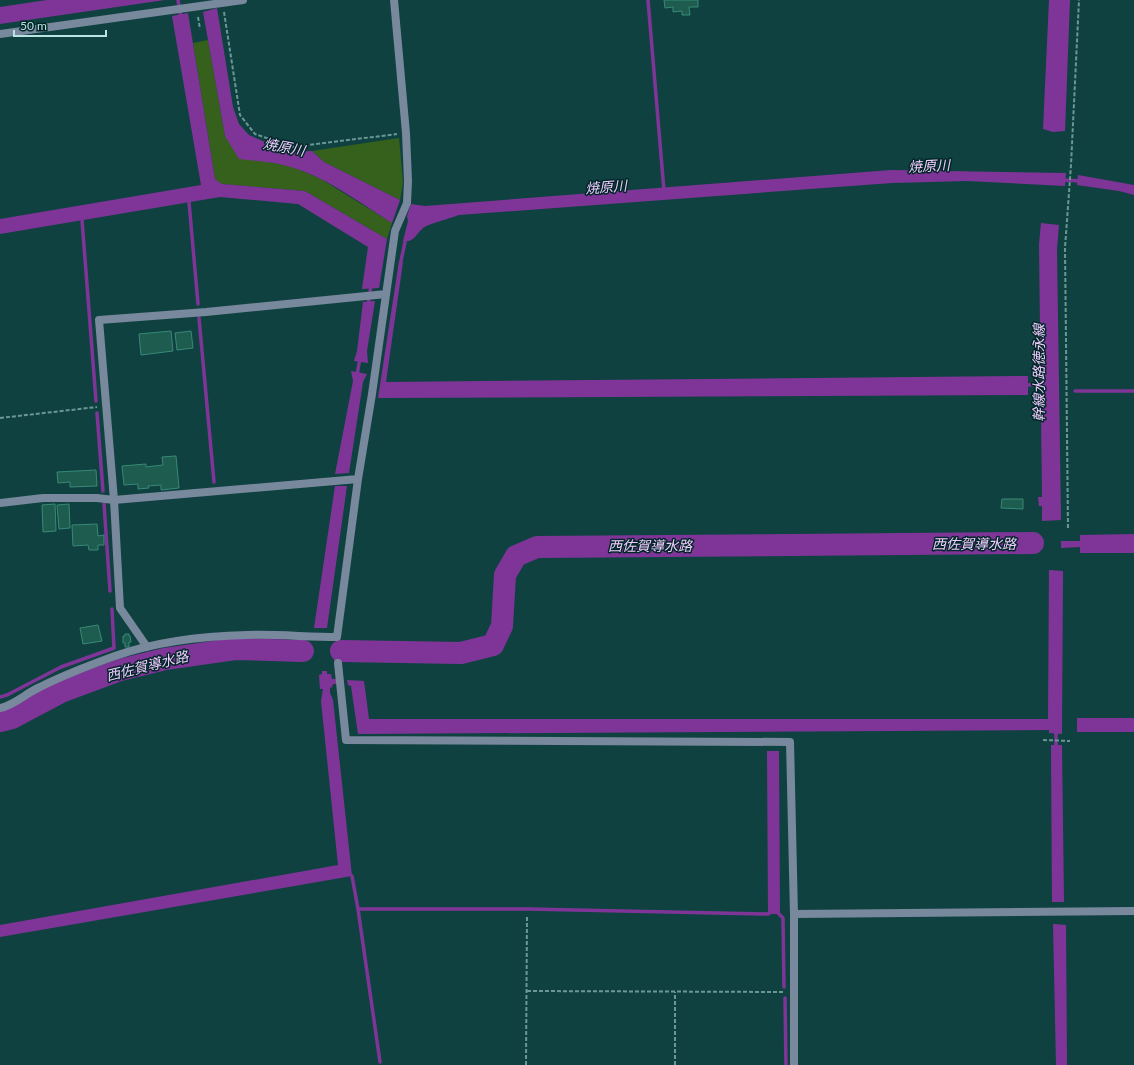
<svg xmlns="http://www.w3.org/2000/svg" width="1134" height="1065" font-family="Lato,'Noto Sans JP',sans-serif">
<style>
.green{fill:#35611c}
.water{fill:#7f3598}
.lines{fill:none;stroke-linecap:round;stroke-linejoin:round}
.stream{stroke:#7f3598;stroke-width:3.5}
.river{stroke:#7f3598;stroke-width:22}
.building{fill:#1d5c4f;stroke:#388977}
.path{stroke:#6b9797;stroke-width:2;stroke-dasharray:4 2;stroke-linecap:butt}
.street{stroke:#78889d;stroke-width:8}
.labels{text-anchor:middle;stroke-width:3;stroke-linejoin:round;paint-order:stroke}
.water-label{font-size:14px;font-style:italic;fill:#f0ccfe;stroke:#002627}
</style>
<rect width="100%" height="100%" fill="#104141"/>
<path class="green" d="M 208,40 L 225,136 L 269,162 L 293,167 L 321,179 L 392,223 L 387,239 L 305,191 L 221,184 L 215,179 L 193,43 Z
M 399,138 L 403,182 L 400,200 L 324,162 L 312,151 Z"/>
<path class="water" d="M 47,0 L 165,0 L 0,24 L 0,7 Z
M 1049,0 L 1070,0 L 1065,131 L 1053,132 L 1043,129 Z
M 217,8 L 233,107 L 239,124 L 249,135 L 288,152 L 312,151 L 324,162 L 400,200 L 392,223 C 360,203 329,179 294,168 C 276,162 257,161 239,159 L 225,136 L 203,12 Z
M 188,13 L 215,179 L 222,184 L 305,191 L 387,239 L 379,288 L 362,289 L 368,247 L 298,204 L 220,197 L 0,234 L 0,219 L 201,185 L 172,16 Z
M 891,170 L 1066,173 L 1065,186 L 967,181 L 892,183 L 459,215 C 451,218 428,224 423,228 C 416,234 414,243 403,241 L 408,221 L 407,216 L 411,204 L 425,206 Z
M 1078,175 L 1134,185 L 1134,195 L 1119,191 L 1077,185 Z
M 1041,223 L 1059,225 L 1057,249 L 1061,520 L 1042,521 L 1042,506 L 1039,506 L 1038,497 L 1042,497 L 1039,244 Z
M 399,261 L 403,262 L 386,382 L 1028,376 L 1028,395 L 378,398 Z
M 375,301 L 367,351 L 368,363 L 354,361 L 357,351 L 363,302 Z
M 351,371 L 367,374 L 363,382 L 349,473 L 335,474 L 353,381 Z
M 335,486 L 347,486 L 327,628 L 314,628 Z
M 1134,534 L 1134,553 L 1080,553 L 1080,547 L 1061,548 L 1061,541 L 1080,541 L 1080,535 Z
M 1049,570 L 1063,571 L 1062,734 L 1049,733 L 1049,730 L 358,734 L 351,686 L 348,685 L 347,680 L 364,681 L 369,719 L 1048,719 Z
M 322,671 L 327,671 L 327,674 L 331,674 L 332,679 L 337,679 L 337,684 L 333,684 L 332,687 L 330,688 L 330,693 L 333,700 L 352,876 L 0,937 L 0,925 L 338,865 L 321,701 L 323,689 L 320,689 L 319,675 L 322,674 Z
M 1077,718 L 1134,718 L 1134,732 L 1077,732 Z
M 1051,745 L 1062,745 L 1064,902 L 1052,902 Z
M 767,751 L 779,751 L 780,914 L 768,914 Z
M 1053,924 L 1066,925 L 1067,1065 L 1056,1065 Z"/>
<g class="lines">
<path class="stream" d="M 178,0 L 181,18
M 648,0 L 664,191
M 1062,180 L 1082,181
M 189,202 L 198,304
M 82,220 L 96,401
M 401,261 L 405,242
M 368,306 L 371,285
M 199,318 L 214,482
M 357,375 L 360,358
M 1028,385 L 1041,384 L 1044,385
M 1075,391 L 1134,391
M 97,413 L 103,491
M 104,504 L 110,591
M 0,697 L 7,695 L 61,667 L 114,648 L 112,609
M 1056,729 L 1056,749
M 352,876 L 358,909 L 380,1062
M 358,909 L 528,909 L 768,914 L 772,911
M 777,912 L 783,918 L 784,987
M 785,998 L 786,1065"/>
<path class="river" d="M 341,651 L 461,653 L 493,645 L 502,626 L 505,575 L 516,556 L 537,547 L 1033,543
M 0,721 L 12,718 L 61,692 L 120,670 L 165,659 L 235,649 L 303,651"/>
</g>
<path class="building" d="M 664,0 L 698,0 L 698,7 L 689,7 L 690,15 L 682,15 L 682,11 L 673,12 L 673,7 L 665,8 Z
M 171,331 L 173,351 L 141,355 L 139,334 Z
M 191,331 L 193,348 L 177,350 L 175,333 Z
M 176,456 L 179,488 L 161,490 L 161,485 L 148,486 L 149,488 L 138,489 L 138,484 L 124,485 L 122,466 L 146,464 L 146,467 L 163,465 L 162,457 Z
M 96,470 L 97,486 L 70,487 L 70,482 L 58,483 L 57,472 Z
M 1002,499 L 1023,499 L 1023,509 L 1001,508 Z
M 55,504 L 56,531 L 43,532 L 42,505 Z
M 69,504 L 70,528 L 59,529 L 57,505 Z
M 97,524 L 98,536 L 104,535 L 104,545 L 98,545 L 98,550 L 89,550 L 88,545 L 73,546 L 72,525 Z
M 98,625 L 102,641 L 83,644 L 80,628 Z
M 125,634 L 129,634 L 129,636 L 130,636 L 131,642 L 129,642 L 129,647 L 125,647 L 125,643 L 123,643 L 123,636 L 125,636 Z"/>
<g class="lines">
<path class="path" d="M 224,12 L 240,115 L 255,134 L 292,147 L 397,134
M 198,17 L 200,29
M 0,418 L 97,407
M 1068,528 L 1065,248 L 1071,165 L 1079,0
M 1043,740 L 1070,741
M 527,991 L 784,992
M 526,1065 L 527,916
M 675,1065 L 675,992"/>
<path class="street" d="M 0,34 L 243,0
M 0,503 L 43,498 L 97,498 L 114,500 L 358,479
M 147,647 L 120,608 L 114,500 L 99,320 L 206,312 L 386,294
M 338,663 L 346,740 L 790,742 L 794,914 L 1134,911
M 0,708 C 15,705 26,693 40,687 C 64,675 90,665 115,656 C 155,642 205,636 247,635 C 277,634 307,637 337,637 L 358,479 L 372,394 L 395,231 L 407,203 L 408,181 L 406,133 L 394,0
M 794,914 L 794,1065"/>
</g>
<g class="labels">
<g class="water-label">
<text transform="translate(284 147) rotate(11)" y="5">焼原川</text>
<text transform="translate(929 166) rotate(-3)" y="5">焼原川</text>
<text transform="translate(606 187) rotate(-4)" y="5">焼原川</text>
<text transform="translate(1039 373) rotate(-90)" y="5">幹線水路徳永線</text>
<text x="974" y="549">西佐賀導水路</text>
<text x="650" y="551">西佐賀導水路</text>
<text transform="translate(147 666) rotate(-14)" y="5">西佐賀導水路</text>
</g>
</g>
<path d="M14 30v6h92v-6" fill="none" stroke="#bbe3e3" stroke-width="2"/>
<text x="20" y="30" font-size="12" fill="#bbe3e3" stroke="#002627" stroke-width="3" paint-order="stroke">50 m</text>
</svg>
